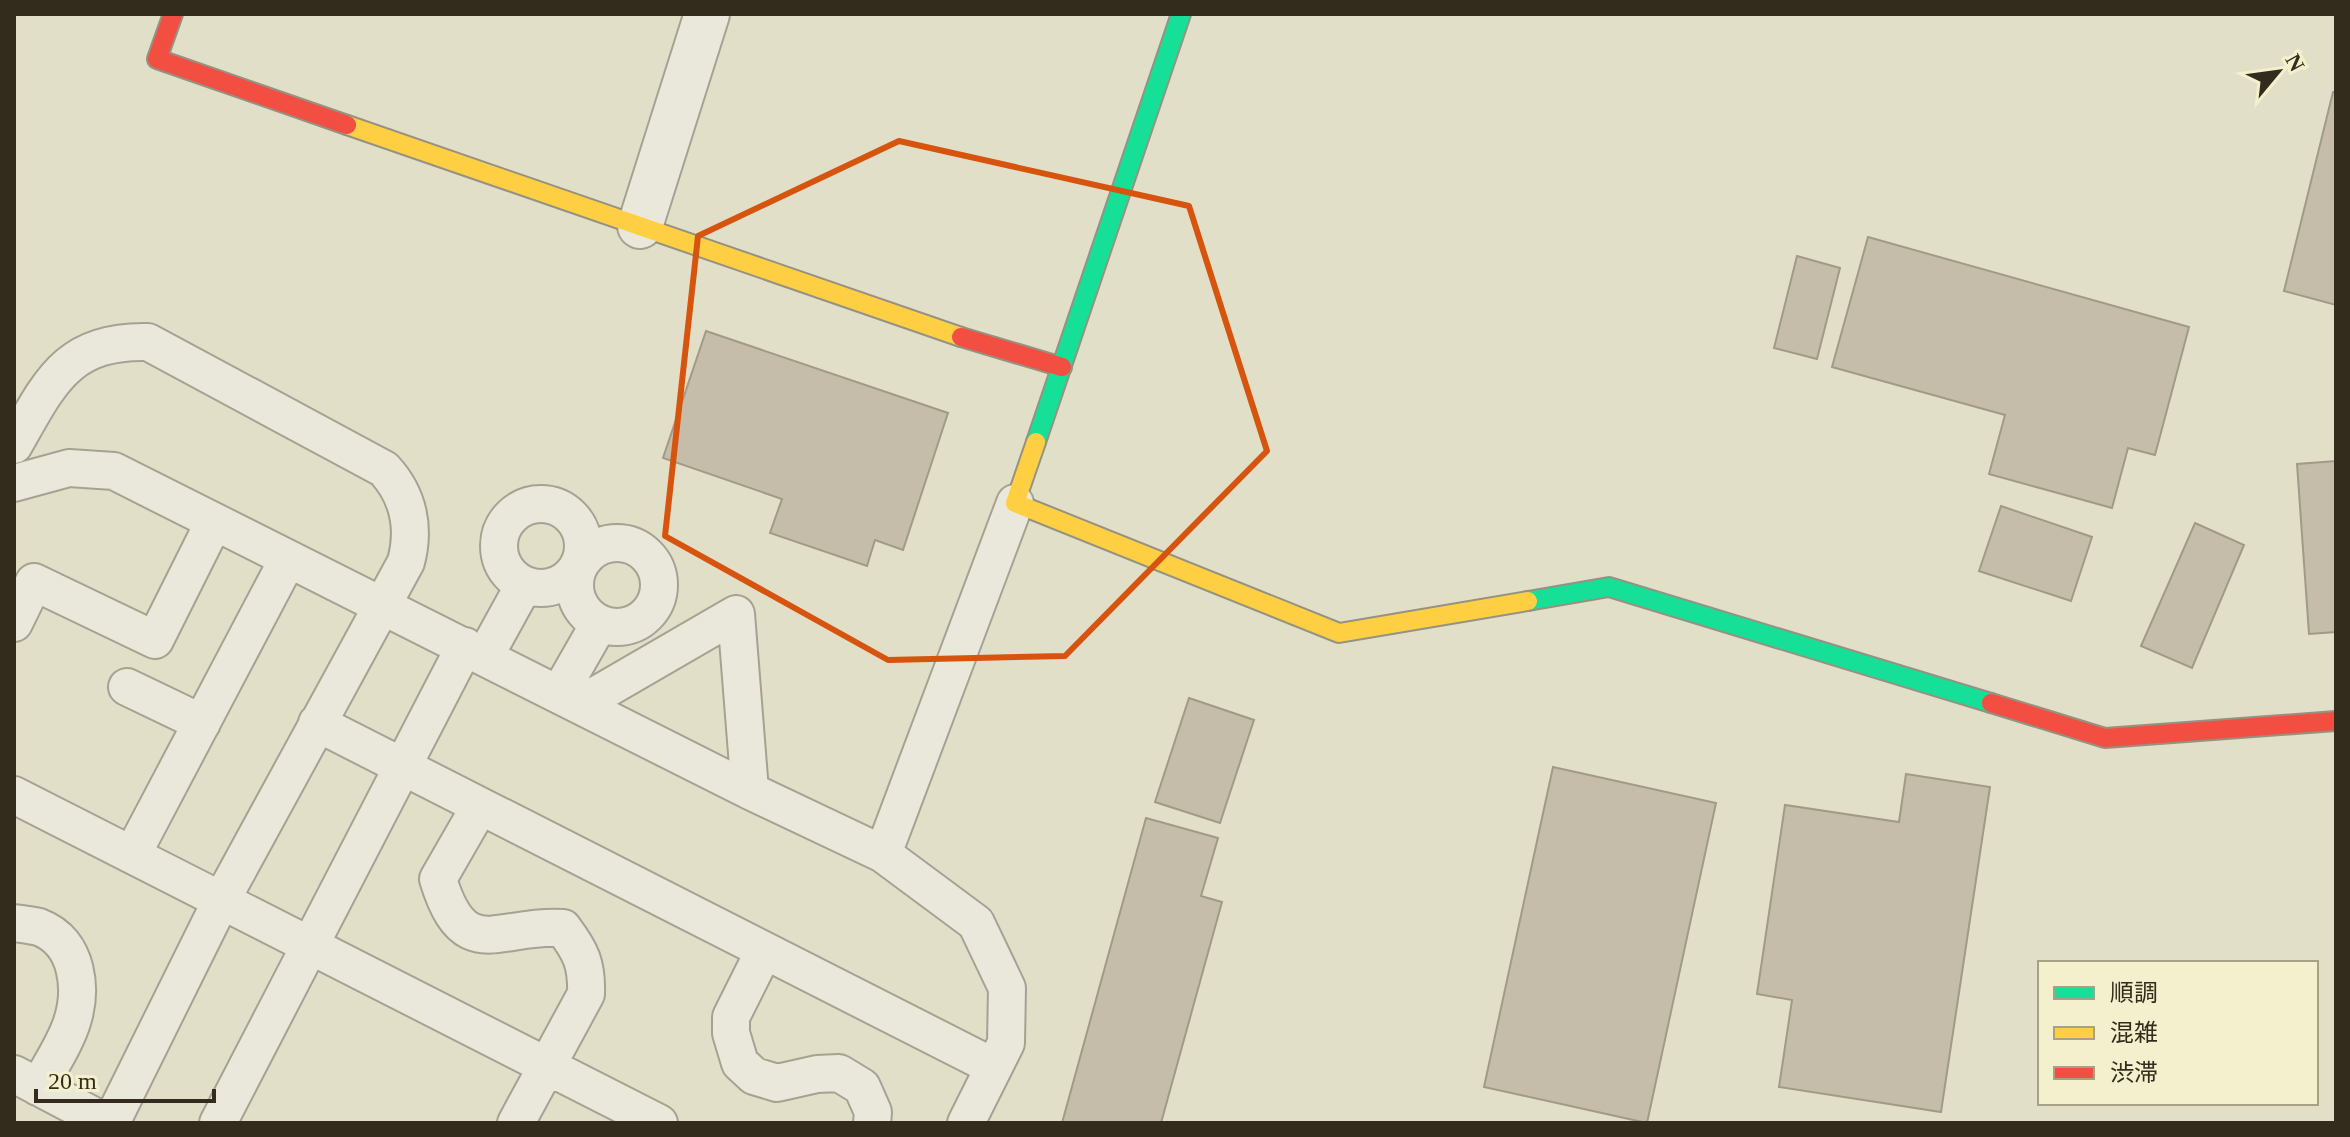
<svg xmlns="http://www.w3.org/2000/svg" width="2350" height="1137" font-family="'Times New Roman','Noto Sans JP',serif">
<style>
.building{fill:#c5bda9;stroke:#a19a88;stroke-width:2}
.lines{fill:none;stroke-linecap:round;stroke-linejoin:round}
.lane-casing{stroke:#a6a292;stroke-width:40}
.street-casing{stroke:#a6a292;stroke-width:48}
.fast-casing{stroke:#969282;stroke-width:22}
.slow-casing{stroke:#969282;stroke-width:22}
.jam-casing{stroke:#969282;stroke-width:22}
.lane{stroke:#eae8da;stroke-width:36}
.street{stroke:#eae8da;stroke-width:44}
.fast{stroke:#16e098;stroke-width:18}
.slow{stroke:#ffcf43;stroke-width:18}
.jam{stroke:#f24e42;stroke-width:18}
.marked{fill:none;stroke:#d6540e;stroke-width:6;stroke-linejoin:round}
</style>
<rect width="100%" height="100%" fill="#e2dfc8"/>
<path class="building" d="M 2333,92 L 2336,93 L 2336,305 L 2284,291 Z
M 1868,237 L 2189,327 L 2155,455 L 2128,448 L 2112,508 L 1989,474 L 2005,415 L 1832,367 Z
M 1797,256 L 1840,268 L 1817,359 L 1774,348 Z
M 706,331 L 948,413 L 903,550 L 875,540 L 867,566 L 770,533 L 782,499 L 663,458 Z
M 2336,461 L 2336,632 L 2309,634 L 2297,464 Z
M 2001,506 L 2092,537 L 2071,601 L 1979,571 Z
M 2195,523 L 2244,545 L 2192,668 L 2141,646 Z
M 1189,698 L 1254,720 L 1220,823 L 1155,802 Z
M 1553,767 L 1716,803 L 1647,1123 L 1484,1087 Z
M 1906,774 L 1990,787 L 1941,1112 L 1779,1087 L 1792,1000 L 1757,994 L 1785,805 L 1899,822 Z
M 1146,818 L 1218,838 L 1201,896 L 1222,902 L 1161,1123 L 1062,1123 Z"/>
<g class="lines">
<defs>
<path id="lane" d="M 14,445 C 50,382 67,340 148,342 L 384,469 C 409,496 415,528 406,562 L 221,901 L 111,1123
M 14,483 L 69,468 L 114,471 L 750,791 L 883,854 L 976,923 L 1007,988 L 1006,1043 L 966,1123
M499 546a42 42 0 1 1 84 0a42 42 0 1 1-84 0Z
M575 585a42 42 0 1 1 84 0a42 42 0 1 1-84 0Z
M 14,623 L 34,582 L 155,640 L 214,522
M 485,656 L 524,585
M 127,687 L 202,723
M 559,694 L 599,624
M 579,705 L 736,614 L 750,791
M 317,723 L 994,1067
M 14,795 L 659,1123
M 480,806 L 438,879 C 465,967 499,923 563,928 C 581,952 587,964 586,994 L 516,1123
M 883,854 L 1015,503
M 132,855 L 288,559
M 14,923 C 22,924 31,925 39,927 C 79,942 83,991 71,1025 C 63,1047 50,1067 38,1087
M 764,951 L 731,1017 L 731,1033 L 740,1063 L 754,1076 L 777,1083 L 817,1074 L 839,1073 L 862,1087 L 873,1112 L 872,1123
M 14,1074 L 107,1123
M 218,1123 L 465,646"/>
<path id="street" d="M 640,226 L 707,14"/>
<path id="fast" d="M 1036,442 L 1181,14
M 1528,601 L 1609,587 L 1991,703"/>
<path id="slow" d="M 347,125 L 961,337
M 1036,442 L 1015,503 L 1339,633 L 1528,601"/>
<path id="jam" d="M 173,14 L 157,59 L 347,125
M 961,337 L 1062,367
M 1991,703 L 2105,738 L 2336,721"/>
</defs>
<use href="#lane" class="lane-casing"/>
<use href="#street" class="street-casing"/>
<use href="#fast" class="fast-casing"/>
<use href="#slow" class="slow-casing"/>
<use href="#jam" class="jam-casing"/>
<use href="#lane" class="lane"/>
<use href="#street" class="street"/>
<use href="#fast" class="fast"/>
<use href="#slow" class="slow"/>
<use href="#jam" class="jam"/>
</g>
<path class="marked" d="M 899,141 L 1189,206 L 1267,451 L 1065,656 L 888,660 L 665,536 L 698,236 Z"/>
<rect width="2350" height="1137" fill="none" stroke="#332b1c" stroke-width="32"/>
<rect x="2038" y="961" width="280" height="144" fill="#f4f0cd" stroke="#a7a186" stroke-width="2"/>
<rect x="2054" y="987" width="40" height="12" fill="#16e098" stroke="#a7a186" stroke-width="2"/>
<text x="2110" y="1001" font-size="24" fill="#332b1c">順調</text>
<rect x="2054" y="1027" width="40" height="12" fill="#ffcf43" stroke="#a7a186" stroke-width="2"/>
<text x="2110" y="1041" font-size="24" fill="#332b1c">混雑</text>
<rect x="2054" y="1067" width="40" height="12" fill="#f24e42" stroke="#a7a186" stroke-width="2"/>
<text x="2110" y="1081" font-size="24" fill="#332b1c">渋滞</text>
<g transform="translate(2278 72) rotate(61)" stroke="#f4f0cd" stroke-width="6" paint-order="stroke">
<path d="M0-6L14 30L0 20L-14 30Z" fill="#332b1c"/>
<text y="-12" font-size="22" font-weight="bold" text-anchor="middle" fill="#332b1c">N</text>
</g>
<path d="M36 1089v12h178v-12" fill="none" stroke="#332b1c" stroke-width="4"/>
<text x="48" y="1089" font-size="24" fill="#332b1c" stroke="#f4f0cd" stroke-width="6" paint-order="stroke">20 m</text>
</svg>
